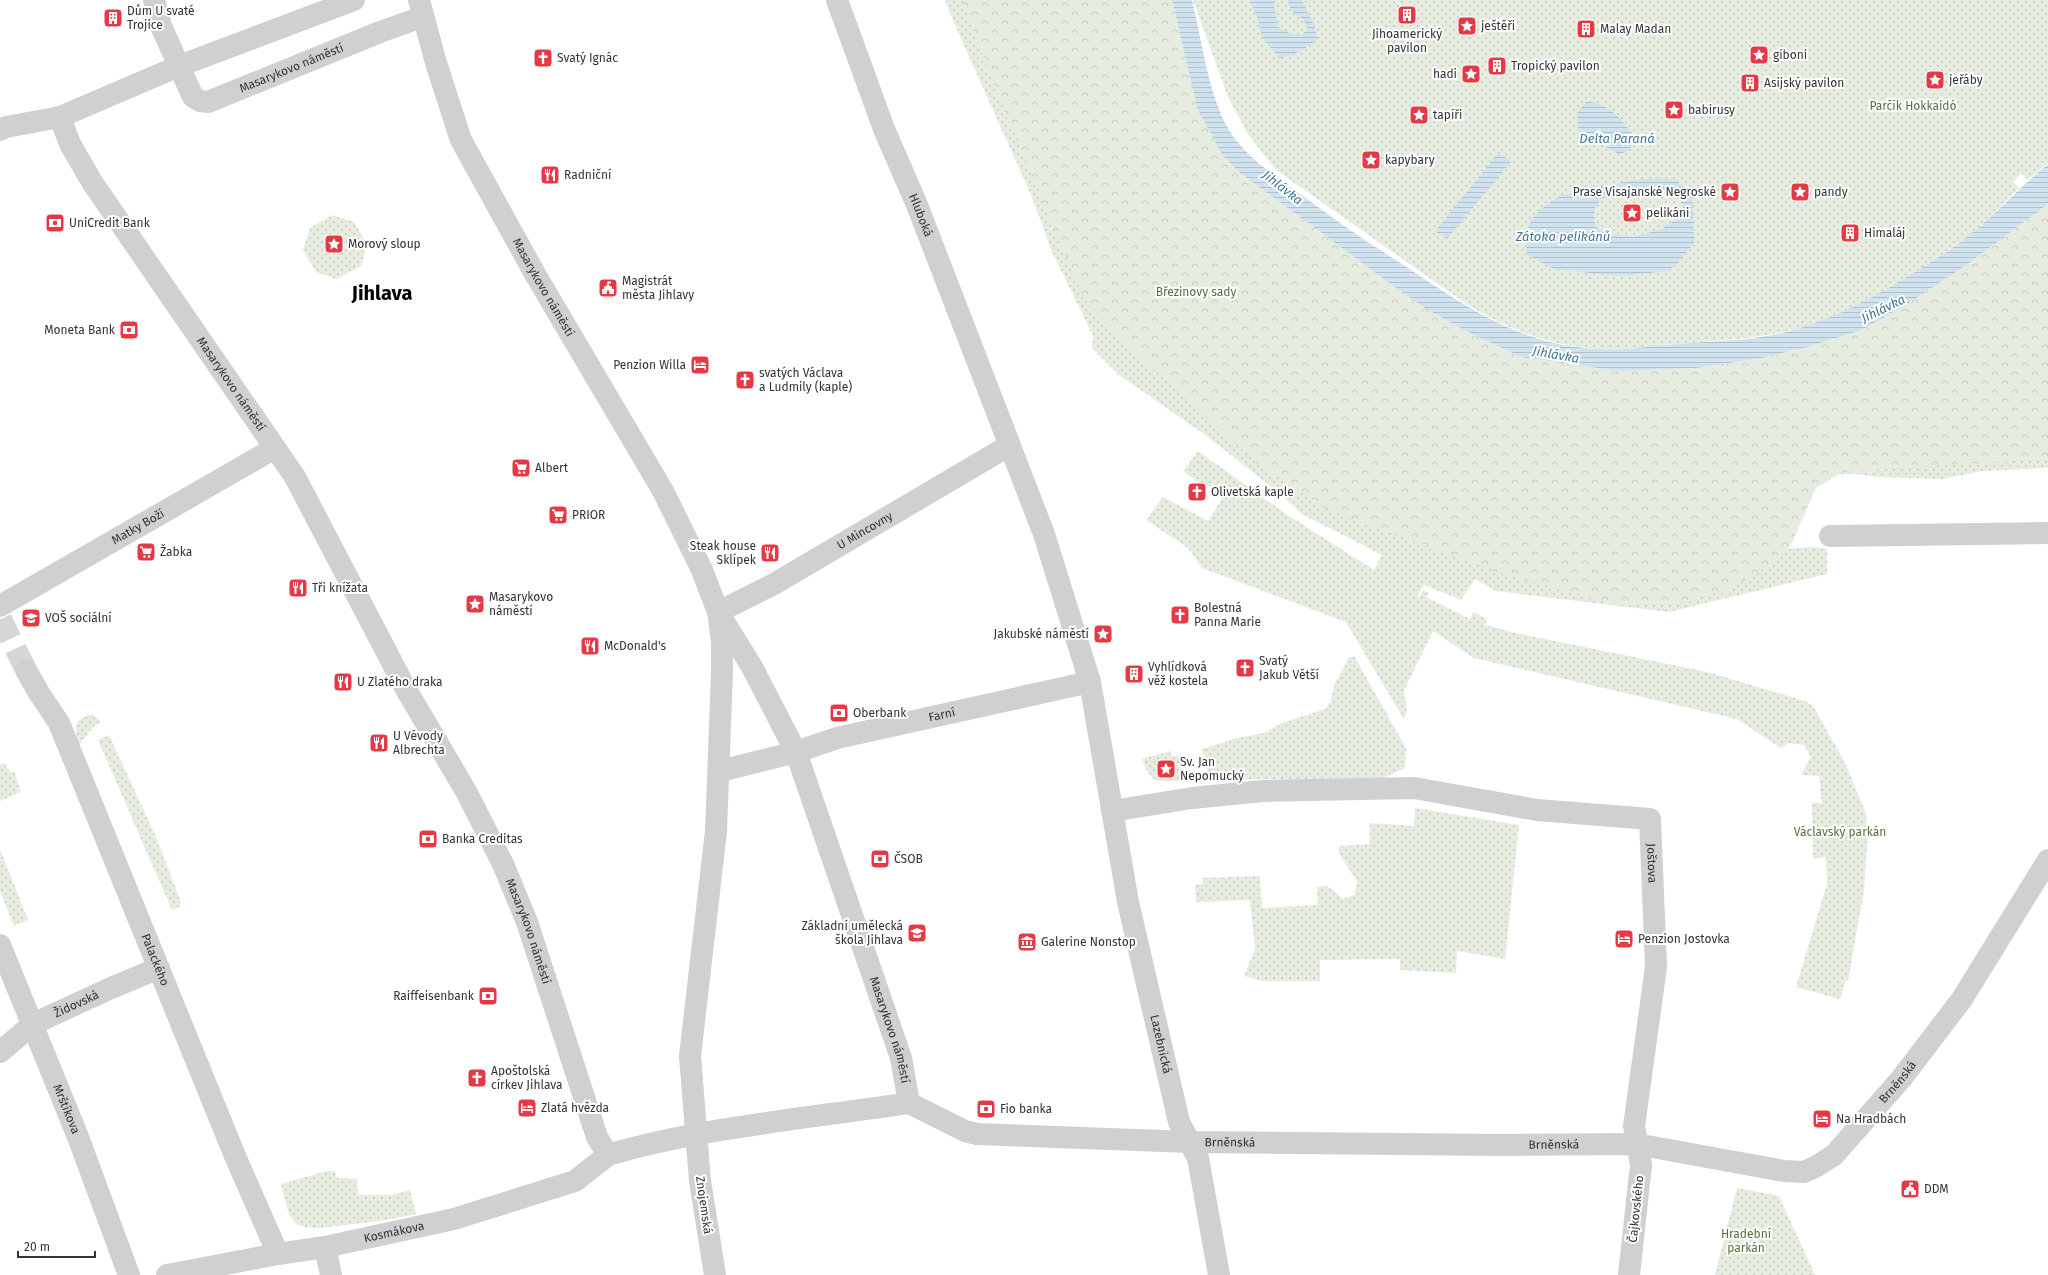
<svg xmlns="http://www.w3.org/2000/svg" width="2048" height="1275" font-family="'Fira Sans',sans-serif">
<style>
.green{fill:url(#green-dots)}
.forest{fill:url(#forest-crowns)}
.water{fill:url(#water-rules);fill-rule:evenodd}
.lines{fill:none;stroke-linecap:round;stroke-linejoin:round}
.street-tunnel{stroke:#d6d6d6;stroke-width:22;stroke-dasharray:22 11;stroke-linecap:butt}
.street{stroke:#d0d0d0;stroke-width:22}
.labels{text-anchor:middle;stroke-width:4;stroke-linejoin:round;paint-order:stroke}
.poi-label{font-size:12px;fill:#333;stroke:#fff;text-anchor:start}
.street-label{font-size:12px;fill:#333;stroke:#fff}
.park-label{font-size:12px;fill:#56703f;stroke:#fff}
.water-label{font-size:13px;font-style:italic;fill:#3f7597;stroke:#fff}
.town-label{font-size:20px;font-weight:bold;fill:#000;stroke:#fff}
</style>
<defs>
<pattern id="green-dots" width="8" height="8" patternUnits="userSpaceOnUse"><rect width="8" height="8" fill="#e6ecdf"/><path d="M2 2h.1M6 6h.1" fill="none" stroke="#c6cbc0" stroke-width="1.8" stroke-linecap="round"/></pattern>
<pattern id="forest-crowns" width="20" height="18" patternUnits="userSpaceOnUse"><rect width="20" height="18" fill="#e6ecdf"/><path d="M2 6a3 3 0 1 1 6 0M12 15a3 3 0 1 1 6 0" fill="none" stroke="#c6cbc0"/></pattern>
<pattern id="water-rules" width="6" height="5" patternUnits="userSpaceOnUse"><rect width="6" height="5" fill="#cfe2ee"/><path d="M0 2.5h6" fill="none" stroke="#b2c2cd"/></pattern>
</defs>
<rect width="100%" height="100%" fill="#fff"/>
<path class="green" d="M 945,0 L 1171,0 L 1197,110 L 1219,164 L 1499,376 L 1812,368 L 2048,221 L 2048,468 L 1982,471 L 1942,479 L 1877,477 L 1857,474 L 1775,475 L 1765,550 L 1814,547 L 1827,549 L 1827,574 L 1669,612 L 1496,591 L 1475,579 L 1461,600 L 1424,585 L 1417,596 L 1420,597 L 1423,590 L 1429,593 L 1426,597 L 1470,619 L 1473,612 L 1487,619 L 1485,625 L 1515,633 L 1707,672 L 1805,701 L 1813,706 L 1844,761 L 1866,813 L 1867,844 L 1864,890 L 1848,981 L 1846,980 L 1840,999 L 1796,987 L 1827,884 L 1826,857 L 1813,859 L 1812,802 L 1822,804 L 1819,776 L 1801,775 L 1811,757 L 1804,745 L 1789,743 L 1781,748 L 1737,719 L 1474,658 L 1433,631 L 1404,690 L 1407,711 L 1404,719 L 1346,622 L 1202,568 L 1188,548 L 1146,520 L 1163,497 L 1208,521 L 1225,494 L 1194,480 L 1195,478 L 1190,477 L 1183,471 L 1198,451 L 1286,514 L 1374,570 L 1382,555 L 1302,514 L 1278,492 L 1204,434 L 1119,375 L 1092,348 L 1093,336 L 1087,323 L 1052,252 L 1032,197 L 952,18 Z
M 1193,0 L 2048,0 L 2048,163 L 2028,180 L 2021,173 L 2013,182 L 2019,188 C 2003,204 1986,221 1968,236 C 1951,250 1931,262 1912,274 C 1870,300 1828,324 1779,333 C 1744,340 1708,341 1672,344 C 1657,345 1642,348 1627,349 C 1564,351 1517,335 1465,303 L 1275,169 L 1248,134 L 1228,97 Z
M 332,215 L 354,222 L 367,244 L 361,266 L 336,279 L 316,272 L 303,250 L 310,228 Z
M 1354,656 L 1406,748 L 1405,768 L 1383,778 L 1210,780 L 1202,749 L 1237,738 L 1264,733 L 1282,723 L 1325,709 C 1334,701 1331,690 1336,681 C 1341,673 1345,666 1348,658 Z
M 87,715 L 93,715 L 101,722 L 93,727 L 79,745 C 75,736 75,731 78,721 Z
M 109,735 L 156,837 L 181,902 L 179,907 L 172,910 L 98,740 Z
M 1170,751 L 1172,757 L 1178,755 L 1185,781 C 1159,781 1151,786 1142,759 Z
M 4,763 L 11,773 L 14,771 L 21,792 L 0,801 L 0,765 Z
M 1415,808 L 1519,825 L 1505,959 L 1457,951 L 1456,973 L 1400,970 L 1400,959 L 1320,960 L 1320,981 L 1262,981 L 1244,976 L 1255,949 L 1250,900 L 1196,902 L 1195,885 L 1203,884 L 1202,878 L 1260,876 L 1262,908 L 1318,905 L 1317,887 L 1326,886 L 1332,889 L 1343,899 L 1354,895 L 1357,882 L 1339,853 L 1339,846 L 1370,844 L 1370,823 L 1414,826 Z
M 0,849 L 28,920 L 14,926 L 0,891 Z
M 327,1171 L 335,1171 L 337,1178 L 357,1179 L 358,1195 L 392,1195 L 410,1190 L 416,1214 L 386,1220 L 321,1228 L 305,1227 L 296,1224 L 289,1215 L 281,1184 Z
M 1737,1188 L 1779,1196 L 1815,1275 L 1715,1275 Z"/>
<path class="forest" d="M 962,0 L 1172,0 L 1191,78 L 1223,156 L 1240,173 L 1392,285 L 1474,335 L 1521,357 L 1618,371 L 1696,368 L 1762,358 L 1807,347 L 1862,330 L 1906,305 L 1965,266 L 2048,204 L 2048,457 L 2045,459 L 1843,472 L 1816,488 L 1791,545 L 1767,567 L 1728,590 L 1680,603 L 1610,603 L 1494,571 L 1328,510 L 1258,464 L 1145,362 L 1085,301 L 990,76 Z"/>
<path class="water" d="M 1172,0 L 1192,0 C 1202,41 1207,87 1226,125 C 1244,159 1288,185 1318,207 C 1340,223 1362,239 1385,253 C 1435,285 1487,325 1546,341 C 1572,348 1599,350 1626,349 C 1642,348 1658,345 1675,344 C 1711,341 1747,341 1782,333 C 1830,321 1868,301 1910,275 C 1929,263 1950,251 1968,236 C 1996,214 2020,187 2048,164 L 2048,204 L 1965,266 L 1906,305 L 1862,330 L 1807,347 L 1762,358 L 1696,368 L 1618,371 L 1521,357 L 1474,335 L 1428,310 L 1392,285 L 1240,173 L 1223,156 L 1198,110 Z
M 1250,0 L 1273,0 L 1278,27 L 1289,33 L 1301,36 L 1307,30 C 1306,13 1290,18 1288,0 L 1302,0 L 1313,23 L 1318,38 C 1306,50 1295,54 1279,58 L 1262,37 L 1258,20 Z
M 1586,102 C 1608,101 1623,121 1635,137 C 1633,147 1629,151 1620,154 C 1603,148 1604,146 1601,129 L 1599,128 L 1589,138 L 1578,131 L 1577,113 Z
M 1499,152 L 1511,162 L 1447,239 L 1435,231 Z
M 1659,178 L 1675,180 L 1692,194 L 1694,243 L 1677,264 L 1667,271 L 1621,276 L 1609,275 L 1554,269 L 1527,255 C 1527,247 1525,237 1527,230 C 1530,216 1549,202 1560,196 L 1629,181 ZM 1654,189 L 1671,191 L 1680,196 L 1683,207 L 1677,219 L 1662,229 L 1633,237 L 1608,234 L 1596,227 C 1584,190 1629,190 1654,189 Z"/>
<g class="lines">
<path class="street-tunnel" d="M 1,619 L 26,670"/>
<g class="street">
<path id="s1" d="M 154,0 L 161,26 L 193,97 L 200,101 L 208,102 L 380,32 L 422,17"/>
<path id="s2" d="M 419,0 L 436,63 L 461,140 L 535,274 L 663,491 L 702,570 L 718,612 L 752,667 L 796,752 L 901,1058 L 909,1103"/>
<path id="s3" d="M 837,0 L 884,129 L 917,205 L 1044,534 L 1090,682 L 1128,902 L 1179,1122 L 1198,1158 L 1219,1275"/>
<path id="s4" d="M 60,117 L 70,144 L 92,182 L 295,477 L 407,691 L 467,793 L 503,864 L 527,922 L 597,1137 L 608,1155 C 704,1127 811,1118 909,1103"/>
<path d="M 0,130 L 6,127 L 60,117 L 179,66 L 354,0"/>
<path d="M 1830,536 L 2048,533"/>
<path id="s5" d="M 0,606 L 275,448"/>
<path id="s6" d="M 718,612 L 774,584 L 1010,445"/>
<path id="s7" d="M 26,670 L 39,693 L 59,723 L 235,1156 L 278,1254"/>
<path id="s8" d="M 720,771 L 796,752 L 837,738 L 1090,682"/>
<path id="s9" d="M 1112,811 L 1192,798 L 1263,791 L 1414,788 L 1537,810 L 1650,819 L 1656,967 L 1634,1126 L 1641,1165 L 1629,1275"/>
<path id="s10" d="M 0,945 L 78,1137 L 129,1275"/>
<path id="s11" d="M 0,1052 L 33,1024 L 111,988 L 159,968"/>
<path id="s12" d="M 909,1103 L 965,1131 L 977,1134 L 1190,1142 L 1502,1145 L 1636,1144 L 1784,1171 L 1804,1172 L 1817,1166 L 1834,1155 L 1901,1079 L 1962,999 L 2048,860"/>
<path d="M 325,1247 L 331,1275"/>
<path id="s13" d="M 167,1275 L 278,1254 L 325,1247 L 454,1219 L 575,1181 L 608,1155"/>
<path d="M 715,1275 L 700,1181 L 690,1056 L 716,831 L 722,672 L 722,643 L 719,618"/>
</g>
</g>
<defs>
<symbol id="building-square" viewBox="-11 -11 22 22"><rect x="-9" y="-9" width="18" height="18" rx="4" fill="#e63946" stroke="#fff"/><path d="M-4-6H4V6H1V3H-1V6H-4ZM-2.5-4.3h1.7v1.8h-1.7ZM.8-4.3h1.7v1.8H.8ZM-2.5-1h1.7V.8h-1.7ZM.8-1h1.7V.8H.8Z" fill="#fff"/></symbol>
<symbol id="sight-square" viewBox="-11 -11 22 22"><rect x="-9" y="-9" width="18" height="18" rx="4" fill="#e63946" stroke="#fff"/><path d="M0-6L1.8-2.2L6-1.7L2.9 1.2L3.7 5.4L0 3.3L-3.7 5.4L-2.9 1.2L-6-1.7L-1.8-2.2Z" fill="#fff"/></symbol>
<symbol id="church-square" viewBox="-11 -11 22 22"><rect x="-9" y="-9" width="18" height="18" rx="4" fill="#e63946" stroke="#fff"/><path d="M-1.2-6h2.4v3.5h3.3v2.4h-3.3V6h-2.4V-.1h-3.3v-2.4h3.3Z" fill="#fff"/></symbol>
<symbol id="restaurant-square" viewBox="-11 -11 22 22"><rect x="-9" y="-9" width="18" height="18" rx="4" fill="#e63946" stroke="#fff"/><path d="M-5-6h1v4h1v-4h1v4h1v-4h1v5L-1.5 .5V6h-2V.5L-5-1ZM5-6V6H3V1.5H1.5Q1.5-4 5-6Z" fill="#fff"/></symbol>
<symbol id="bank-square" viewBox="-11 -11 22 22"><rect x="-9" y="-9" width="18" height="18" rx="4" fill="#e63946" stroke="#fff"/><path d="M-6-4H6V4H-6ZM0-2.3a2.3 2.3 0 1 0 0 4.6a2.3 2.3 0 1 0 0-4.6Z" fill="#fff"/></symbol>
<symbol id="civic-square" viewBox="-11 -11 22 22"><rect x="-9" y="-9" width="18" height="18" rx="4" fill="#e63946" stroke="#fff"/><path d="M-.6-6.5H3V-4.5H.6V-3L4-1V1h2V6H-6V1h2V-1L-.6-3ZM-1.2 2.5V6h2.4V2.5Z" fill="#fff"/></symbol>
<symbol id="hotel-square" viewBox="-11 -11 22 22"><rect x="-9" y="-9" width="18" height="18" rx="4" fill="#e63946" stroke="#fff"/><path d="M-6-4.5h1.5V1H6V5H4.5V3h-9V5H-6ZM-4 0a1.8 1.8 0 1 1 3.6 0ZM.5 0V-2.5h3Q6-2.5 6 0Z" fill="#fff"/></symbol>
<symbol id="supermarket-square" viewBox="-11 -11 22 22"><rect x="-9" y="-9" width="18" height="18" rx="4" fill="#e63946" stroke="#fff"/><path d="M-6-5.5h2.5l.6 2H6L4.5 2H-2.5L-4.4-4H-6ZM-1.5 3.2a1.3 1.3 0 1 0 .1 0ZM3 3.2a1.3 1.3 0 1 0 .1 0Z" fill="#fff"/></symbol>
<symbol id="university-square" viewBox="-11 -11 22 22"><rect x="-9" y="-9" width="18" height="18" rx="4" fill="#e63946" stroke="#fff"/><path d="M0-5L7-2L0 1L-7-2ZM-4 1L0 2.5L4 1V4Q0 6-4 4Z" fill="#fff"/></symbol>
<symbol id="school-square" viewBox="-11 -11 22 22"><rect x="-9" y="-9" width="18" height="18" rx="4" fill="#e63946" stroke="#fff"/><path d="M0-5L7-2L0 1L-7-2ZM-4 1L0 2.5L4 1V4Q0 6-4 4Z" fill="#fff"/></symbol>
<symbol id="museum-square" viewBox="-11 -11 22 22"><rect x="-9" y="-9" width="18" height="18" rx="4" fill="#e63946" stroke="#fff"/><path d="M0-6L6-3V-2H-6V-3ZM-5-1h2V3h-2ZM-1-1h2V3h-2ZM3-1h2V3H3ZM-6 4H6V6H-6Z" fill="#fff"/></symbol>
</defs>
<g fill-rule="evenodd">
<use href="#building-square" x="1396" y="4" width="22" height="22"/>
<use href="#building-square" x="102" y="7" width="22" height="22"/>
<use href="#sight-square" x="1456" y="15" width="22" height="22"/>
<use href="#building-square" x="1575" y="18" width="22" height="22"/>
<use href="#sight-square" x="1748" y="44" width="22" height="22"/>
<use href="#church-square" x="532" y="47" width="22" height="22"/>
<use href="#building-square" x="1486" y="55" width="22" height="22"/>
<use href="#sight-square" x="1460" y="63" width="22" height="22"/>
<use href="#sight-square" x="1924" y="69" width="22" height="22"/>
<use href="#building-square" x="1739" y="72" width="22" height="22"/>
<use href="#sight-square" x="1663" y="99" width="22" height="22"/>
<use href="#sight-square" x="1408" y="104" width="22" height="22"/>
<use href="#sight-square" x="1360" y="149" width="22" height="22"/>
<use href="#restaurant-square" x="539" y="164" width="22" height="22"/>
<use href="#sight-square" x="1719" y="181" width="22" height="22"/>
<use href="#sight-square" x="1789" y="181" width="22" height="22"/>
<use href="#sight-square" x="1621" y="202" width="22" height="22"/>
<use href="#bank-square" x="44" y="212" width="22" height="22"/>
<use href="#building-square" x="1839" y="222" width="22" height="22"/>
<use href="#sight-square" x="323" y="233" width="22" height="22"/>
<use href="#civic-square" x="597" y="277" width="22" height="22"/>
<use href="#bank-square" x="118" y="319" width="22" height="22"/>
<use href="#hotel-square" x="689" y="354" width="22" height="22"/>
<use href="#church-square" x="734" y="369" width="22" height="22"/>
<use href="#supermarket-square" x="510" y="457" width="22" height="22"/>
<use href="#church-square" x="1186" y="481" width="22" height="22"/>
<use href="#supermarket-square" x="547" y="504" width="22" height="22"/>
<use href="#supermarket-square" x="135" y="541" width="22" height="22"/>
<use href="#restaurant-square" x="759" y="542" width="22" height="22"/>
<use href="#restaurant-square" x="287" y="577" width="22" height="22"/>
<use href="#sight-square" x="464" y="593" width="22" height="22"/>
<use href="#church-square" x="1169" y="604" width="22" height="22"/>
<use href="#university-square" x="20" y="607" width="22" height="22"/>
<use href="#sight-square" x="1092" y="623" width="22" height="22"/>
<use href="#restaurant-square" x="579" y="635" width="22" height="22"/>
<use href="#church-square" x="1234" y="657" width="22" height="22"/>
<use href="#building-square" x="1123" y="663" width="22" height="22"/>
<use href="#restaurant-square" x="332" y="671" width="22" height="22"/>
<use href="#bank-square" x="828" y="702" width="22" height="22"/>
<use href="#restaurant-square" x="368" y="732" width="22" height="22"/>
<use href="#sight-square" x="1155" y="758" width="22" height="22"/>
<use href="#bank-square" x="417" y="828" width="22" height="22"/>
<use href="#bank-square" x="869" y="848" width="22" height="22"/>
<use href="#school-square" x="906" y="922" width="22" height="22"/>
<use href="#hotel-square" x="1613" y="928" width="22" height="22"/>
<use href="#museum-square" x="1016" y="931" width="22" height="22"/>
<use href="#bank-square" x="477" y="985" width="22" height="22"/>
<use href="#church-square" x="466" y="1067" width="22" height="22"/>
<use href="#hotel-square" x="516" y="1097" width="22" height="22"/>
<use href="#bank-square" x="975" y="1098" width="22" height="22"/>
<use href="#hotel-square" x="1811" y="1108" width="22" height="22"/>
<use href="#civic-square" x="1899" y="1178" width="22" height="22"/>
</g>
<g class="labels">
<g class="poi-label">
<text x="127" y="15">Dům U svaté<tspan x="127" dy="14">Trojice</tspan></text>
<text x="1481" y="30">ještěři</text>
<text x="1600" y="33">Malay Madan</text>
<text x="1407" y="38" text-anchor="middle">Jihoamerický<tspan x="1407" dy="14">pavilon</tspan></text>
<text x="1773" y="59">giboni</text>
<text x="557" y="62">Svatý Ignác</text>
<text x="1511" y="70">Tropický pavilon</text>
<text x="1457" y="78" text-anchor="end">hadi</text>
<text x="1949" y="84">jeřáby</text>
<text x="1764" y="87">Asijský pavilon</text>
<text x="1688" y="114">babirusy</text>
<text x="1433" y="119">tapíři</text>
<text x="1385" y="164">kapybary</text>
<text x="564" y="179">Radniční</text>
<text x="1716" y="196" text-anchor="end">Prase Visajanské Negroské</text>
<text x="1814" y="196">pandy</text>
<text x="1646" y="217">pelikáni</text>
<text x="69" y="227">UniCredit Bank</text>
<text x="1864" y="237">Himaláj</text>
<text x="348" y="248">Morový sloup</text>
<text x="622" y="285">Magistrát<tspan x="622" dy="14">města Jihlavy</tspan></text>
<text x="115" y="334" text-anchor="end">Moneta Bank</text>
<text x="686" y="369" text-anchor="end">Penzion Willa</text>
<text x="759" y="377">svatých Václava<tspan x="759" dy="14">a Ludmily (kaple)</tspan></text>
<text x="535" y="472">Albert</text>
<text x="1211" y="496">Olivetská kaple</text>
<text x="572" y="519">PRIOR</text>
<text x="756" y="550" text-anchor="end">Steak house<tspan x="756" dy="14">Sklípek</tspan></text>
<text x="160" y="556">Žabka</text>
<text x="312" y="592">Tři knížata</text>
<text x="489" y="601">Masarykovo<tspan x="489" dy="14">náměstí</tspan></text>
<text x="1194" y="612">Bolestná<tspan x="1194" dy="14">Panna Marie</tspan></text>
<text x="45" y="622">VOŠ sociální</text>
<text x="1089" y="638" text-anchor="end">Jakubské náměstí</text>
<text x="604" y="650">McDonald's</text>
<text x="1259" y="665">Svatý<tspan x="1259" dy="14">Jakub Větší</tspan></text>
<text x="1148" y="671">Vyhlídková<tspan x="1148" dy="14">věž kostela</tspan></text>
<text x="357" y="686">U Zlatého draka</text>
<text x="853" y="717">Oberbank</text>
<text x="393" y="740">U Vévody<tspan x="393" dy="14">Albrechta</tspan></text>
<text x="1180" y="766">Sv. Jan<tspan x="1180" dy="14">Nepomucký</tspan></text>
<text x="442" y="843">Banka Creditas</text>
<text x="894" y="863">ČSOB</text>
<text x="903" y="930" text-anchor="end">Základní umělecká<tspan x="903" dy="14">škola Jihlava</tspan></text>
<text x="1638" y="943">Penzion Jostovka</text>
<text x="1041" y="946">Galerine Nonstop</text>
<text x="474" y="1000" text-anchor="end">Raiffeisenbank</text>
<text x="491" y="1075">Apoštolská<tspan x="491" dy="14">církev Jihlava</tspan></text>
<text x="541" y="1112">Zlatá hvězda</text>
<text x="1000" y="1113">Fio banka</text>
<text x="1836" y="1123">Na Hradbách</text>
<text x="1924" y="1193">DDM</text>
</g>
<g class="street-label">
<text dy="4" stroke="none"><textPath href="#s1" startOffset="211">Masarykovo náměstí</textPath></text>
<text dy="4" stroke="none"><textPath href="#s3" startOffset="231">Hluboká</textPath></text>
<text dy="4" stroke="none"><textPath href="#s2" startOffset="315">Masarykovo náměstí</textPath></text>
<text dy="4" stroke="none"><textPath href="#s4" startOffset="318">Masarykovo náměstí</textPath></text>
<text dy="4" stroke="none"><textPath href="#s5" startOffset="159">Matky Boží</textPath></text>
<text dy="4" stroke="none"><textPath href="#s6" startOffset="168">U Mincovny</textPath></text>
<text dy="4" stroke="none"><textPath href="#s8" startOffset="229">Farní</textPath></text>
<text dy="4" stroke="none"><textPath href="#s9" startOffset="586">Joštova</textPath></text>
<text dy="4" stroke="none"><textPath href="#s4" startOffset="942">Masarykovo náměstí</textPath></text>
<text dy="4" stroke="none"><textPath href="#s7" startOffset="318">Palackého</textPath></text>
<text dy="4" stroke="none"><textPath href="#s11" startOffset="91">Židovská</textPath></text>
<text dy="4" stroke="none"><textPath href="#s2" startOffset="1138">Masarykovo náměstí</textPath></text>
<text dy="4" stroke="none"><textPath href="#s3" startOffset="1097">Lazebnická</textPath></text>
<text dy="4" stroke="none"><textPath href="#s12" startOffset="1036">Brněnská</textPath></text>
<text dy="4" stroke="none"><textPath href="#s10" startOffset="177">Mrštíkova</textPath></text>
<text dy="4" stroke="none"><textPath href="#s12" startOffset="328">Brněnská</textPath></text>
<text dy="4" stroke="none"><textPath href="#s12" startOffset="652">Brněnská</textPath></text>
<text transform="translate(704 1205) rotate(82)" y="4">Znojemská</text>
<text transform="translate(1636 1209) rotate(-84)" y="4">Čajkovského</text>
<text dy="4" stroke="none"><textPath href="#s13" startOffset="231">Kosmákova</textPath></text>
</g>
<g class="park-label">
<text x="1913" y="110">Parčík Hokkaidó</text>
<text x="1196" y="296">Březinovy sady</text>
<text x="1840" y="836">Václavský parkán</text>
<text x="1746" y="1238">Hradební<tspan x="1746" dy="14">parkán</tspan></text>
</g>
<g class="water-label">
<text x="1617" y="143">Delta Paraná</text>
<text transform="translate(1283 187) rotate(38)" y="5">Jihlávka</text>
<text x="1563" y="241">Zátoka pelikánů</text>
<text transform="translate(1883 308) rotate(-26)" y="5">Jihlávka</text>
<text transform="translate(1556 354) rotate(10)" y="5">Jihlávka</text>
</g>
<g class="town-label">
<text x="382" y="300">Jihlava</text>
</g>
</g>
<path d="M18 1251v6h77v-6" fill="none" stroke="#333333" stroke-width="2"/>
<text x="24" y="1251" font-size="12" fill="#333333" stroke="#ffffff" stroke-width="3" paint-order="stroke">20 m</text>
</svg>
